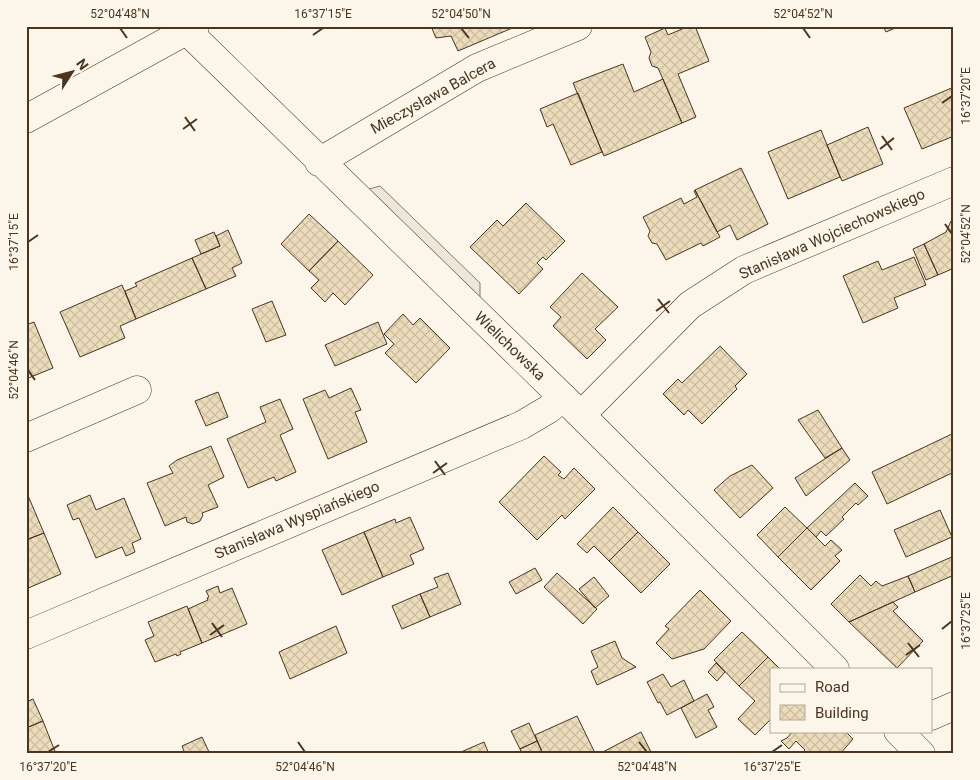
<svg xmlns="http://www.w3.org/2000/svg" width="980" height="780" font-family="Roboto,sans-serif">
<style>
.parking{fill:#ede7d9;stroke:#887966}
.building{fill:url(#building-cross-hatch);stroke:#4a3520}
.lines{fill:none;stroke-linecap:round;stroke-linejoin:round}
.minor-casing{stroke:#4a3520;stroke-width:29}
.major-casing{stroke:#4a3520;stroke-width:29}
.minor{stroke:#fbf6e9;stroke-width:28}
.major{stroke:#fbf6e9;stroke-width:28}
.ticks{fill:none;stroke:#4a3520;stroke-width:2}
.labels{text-anchor:middle;stroke-width:4;stroke-linejoin:round;paint-order:stroke}
.street-label{font-size:15px;fill:#4a3520;stroke:#fbf6e9}
.neatline{fill:none;stroke:#4a3520;stroke-width:2}
.ticks-label{font-size:12px;text-anchor:middle;fill:#4a3520}
</style>
<defs>
<pattern id="building-cross-hatch" width="8" height="8" patternUnits="userSpaceOnUse" patternTransform="scale(1.25)"><rect width="8" height="8" fill="#ecdcbc"/><path d="M0 0l8 8M0 8l8-8" fill="none" stroke="#ccbda1"/></pattern>
</defs>
<rect width="100%" height="100%" fill="#fbf6e9"/>
<path class="parking" d="M 380,186 L 480,283 L 480,299 L 369,189 Z"/>
<path class="building" d="M 431,26 L 517,26 L 458,51 L 451,36 L 436,38 Z
M 689,26 L 695,26 L 709,61 L 678,74 L 696,117 L 682,123 L 658,68 L 652,66 L 649,58 L 651,52 L 645,37 L 665,28 L 668,35 Z
M 883,26 L 900,26 L 886,32 Z
M 623,64 L 634,92 L 663,79 L 682,123 L 604,156 L 573,83 Z
M 954,87 L 954,136 L 922,149 L 904,108 Z
M 578,93 L 602,152 L 571,165 L 553,124 L 547,127 L 540,109 Z
M 868,127 L 883,164 L 842,181 L 827,145 Z
M 821,130 L 840,177 L 788,199 L 768,152 Z
M 741,168 L 768,224 L 737,240 L 730,225 L 717,232 L 695,190 Z
M 695,190 L 720,237 L 703,246 L 701,243 L 666,260 L 657,244 L 652,243 L 648,236 L 650,231 L 643,217 L 681,198 L 684,204 L 697,197 L 694,191 Z
M 526,203 L 565,241 L 546,260 L 543,257 L 537,263 L 543,269 L 519,294 L 470,247 L 497,220 L 503,226 Z
M 309,214 L 338,241 L 309,271 L 281,244 Z
M 951,221 L 954,223 L 954,273 L 952,269 L 938,275 L 924,244 L 946,232 Z
M 228,230 L 242,263 L 232,268 L 236,276 L 206,289 L 192,258 L 220,246 L 216,236 Z
M 214,232 L 220,246 L 201,254 L 195,240 Z
M 338,241 L 373,275 L 345,305 L 333,293 L 325,302 L 311,288 L 319,280 L 309,271 Z
M 924,244 L 938,275 L 926,280 L 913,249 Z
M 914,257 L 926,285 L 894,298 L 898,308 L 863,323 L 843,276 L 878,261 L 882,270 Z
M 192,258 L 206,289 L 136,319 L 125,291 L 137,286 L 135,283 Z
M 582,273 L 618,307 L 595,329 L 606,340 L 587,359 L 553,326 L 561,317 L 550,307 Z
M 122,285 L 136,319 L 120,326 L 125,338 L 80,357 L 60,312 Z
M 272,301 L 286,335 L 266,342 L 252,309 Z
M 403,314 L 413,325 L 420,318 L 450,348 L 416,383 L 385,353 L 394,344 L 384,334 Z
M 34,322 L 53,368 L 26,379 L 26,325 Z
M 378,322 L 387,344 L 335,366 L 325,345 Z
M 720,346 L 747,374 L 735,386 L 737,389 L 702,424 L 688,410 L 684,415 L 663,394 L 678,379 L 682,383 Z
M 351,388 L 361,410 L 355,412 L 367,442 L 328,459 L 303,399 L 325,390 L 329,398 Z
M 218,392 L 228,417 L 206,426 L 195,401 Z
M 280,399 L 293,429 L 280,435 L 296,472 L 276,481 L 274,477 L 248,488 L 227,439 L 266,422 L 260,407 Z
M 818,410 L 842,448 L 825,458 L 798,420 Z
M 954,433 L 954,472 L 887,504 L 872,472 Z
M 211,446 L 224,477 L 208,485 L 218,507 L 202,513 L 203,515 L 200,521 L 193,524 L 187,522 L 186,517 L 165,526 L 147,483 L 173,473 L 169,466 L 177,460 Z
M 842,448 L 850,460 L 806,496 L 795,478 Z
M 544,456 L 561,472 L 558,475 L 564,479 L 574,468 L 595,489 L 565,519 L 562,515 L 537,540 L 499,502 Z
M 752,465 L 773,488 L 740,518 L 714,490 L 730,476 Z
M 855,483 L 868,496 L 858,505 L 856,503 L 842,517 L 844,519 L 826,536 L 821,531 L 816,537 L 807,528 Z
M 26,491 L 44,533 L 26,540 Z
M 90,495 L 96,510 L 124,498 L 141,539 L 132,543 L 135,552 L 126,556 L 122,547 L 96,558 L 79,518 L 73,520 L 67,505 Z
M 613,507 L 638,532 L 609,561 L 594,546 L 587,553 L 577,544 Z
M 785,507 L 807,528 L 778,557 L 757,535 Z
M 940,510 L 952,537 L 906,557 L 894,530 Z
M 410,517 L 424,549 L 410,555 L 414,564 L 383,577 L 364,532 L 395,519 L 396,523 Z
M 807,528 L 825,546 L 831,540 L 842,550 L 835,556 L 840,561 L 811,590 L 778,557 Z
M 364,532 L 383,577 L 342,595 L 322,550 Z
M 638,532 L 670,564 L 641,593 L 609,561 Z
M 44,533 L 61,574 L 26,589 L 26,540 Z
M 954,556 L 954,575 L 915,592 L 908,576 Z
M 535,568 L 542,580 L 516,594 L 509,582 Z
M 448,573 L 461,604 L 430,617 L 420,594 L 438,587 L 434,578 Z
M 557,573 L 597,609 L 583,624 L 544,587 Z
M 860,575 L 871,586 L 876,581 L 882,586 L 908,576 L 915,592 L 849,622 L 831,604 Z
M 594,577 L 609,596 L 595,608 L 579,589 Z
M 218,586 L 220,593 L 232,588 L 247,624 L 202,643 L 188,609 L 208,600 L 207,598 L 209,597 L 206,591 Z
M 700,590 L 731,621 L 704,649 L 672,659 L 656,643 L 669,629 L 665,626 Z
M 420,594 L 430,617 L 402,629 L 392,606 Z
M 893,602 L 898,607 L 893,611 L 923,641 L 897,668 L 849,622 Z
M 187,606 L 202,643 L 180,652 L 181,654 L 177,656 L 176,654 L 155,662 L 145,640 L 154,636 L 148,622 Z
M 336,626 L 347,653 L 290,679 L 279,652 Z
M 742,632 L 768,657 L 739,686 L 714,660 Z
M 615,641 L 622,658 L 636,667 L 597,685 L 591,671 L 598,667 L 591,651 Z
M 768,657 L 780,669 L 771,669 L 771,719 L 755,735 L 738,719 L 755,701 L 739,686 Z
M 716,663 L 725,672 L 717,681 L 708,672 Z
M 663,674 L 671,687 L 684,680 L 694,701 L 667,715 L 660,702 L 658,703 L 647,682 Z
M 707,694 L 714,707 L 708,710 L 717,727 L 696,738 L 681,708 Z
M 33,699 L 43,721 L 26,728 L 26,702 Z
M 577,716 L 594,751 L 588,754 L 543,754 L 535,735 Z
M 43,721 L 56,754 L 26,754 L 26,728 Z
M 529,723 L 537,741 L 520,749 L 511,731 Z
M 793,731 L 845,731 L 853,739 L 840,754 L 801,754 L 805,750 L 796,741 L 789,749 L 781,741 L 787,738 Z
M 641,732 L 652,754 L 599,754 Z
M 202,737 L 210,754 L 185,754 L 182,746 Z
M 537,741 L 543,754 L 522,754 L 520,749 Z
M 484,742 L 489,754 L 462,754 L 461,752 Z"/>
<g class="lines">
<defs>
<path id="minor" d="M 182,26 L 581,415 L 835,669
M 319,162 L 477,68 L 578,26
M 581,415 L 690,305 L 744,270 L 954,181
M 26,438 L 137,390
M 26,635 L 522,425 L 549,409 L 563,397
M 931,716 L 954,706
M 898,731 L 921,754"/>
<path id="major" d="M 26,119 L 195,26"/>
</defs>
<use href="#minor" class="minor-casing"/>
<use href="#major" class="major-casing"/>
<use href="#minor" class="minor"/>
<use href="#major" class="major"/>
</g>
<path class="ticks" d="M 120,28 L 127,38M 461,28 L 469,38M 803,28 L 810,38M 313,35 L 323,28M 942,103 L 952,96M 185,117 L 195,131M 183,129 L 197,119M 882,136 L 892,150M 880,149 L 894,138M 945,224 L 952,234M 28,242 L 38,235M 658,299 L 669,313M 656,311 L 670,301M 28,370 L 35,380M 435,461 L 445,475M 433,473 L 447,463M 212,623 L 222,637M 942,629 L 952,621M 210,635 L 224,625M 908,643 L 919,657M 906,655 L 920,645M 298,742 L 305,752M 639,742 L 647,752M 48,752 L 59,745M 772,752 L 782,745"/>
<g class="labels">
<g class="street-label">
<text transform="translate(433 96) rotate(-29)" y="5">Mieczysława Balcera</text>
<text transform="translate(832 234) rotate(-24)" y="5">Stanisława Wojciechowskiego</text>
<text transform="translate(510 346) rotate(44)" y="5">Wielichowska</text>
<text transform="translate(297 520) rotate(-23)" y="5">Stanisława Wyspiańskiego</text>
</g>
</g>
<rect width="980" height="780" fill="none" stroke="#fbf6e9" stroke-width="55"/>
<rect x="770" y="668" width="162" height="65" fill="#fbf6e9" stroke="#b4a999"/>
<rect x="780" y="684" width="25" height="8" fill="#fbf6e9" stroke="#b4a999"/>
<text x="815" y="692" font-size="15" fill="#4a3520">Road</text>
<rect x="780" y="705" width="25" height="15" fill="url(#building-cross-hatch)" stroke="#b4a999"/>
<text x="815" y="718" font-size="15" fill="#4a3520">Building</text>
<g transform="translate(72 72) rotate(54)" stroke="#fbf6e9" stroke-width="4" paint-order="stroke">
<path d="M0-4L9 19L0 12L-9 19Z" fill="#4a3520"/>
<text y="-8" font-size="14" font-weight="bold" text-anchor="middle" fill="#4a3520">N</text>
</g>
<rect x="28" y="28" width="924" height="724" class="neatline"/>
<g class="ticks-label">
<text x="120" y="18">52°04'48"N</text>
<text x="323" y="18">16°37'15"E</text>
<text x="461" y="18">52°04'50"N</text>
<text x="803" y="18">52°04'52"N</text>
<text transform="translate(966 96) rotate(-90)" y="4">16°37'20"E</text>
<text transform="translate(966 234) rotate(-90)" y="4">52°04'52"N</text>
<text transform="translate(14 242) rotate(-90)" y="4">16°37'15"E</text>
<text transform="translate(14 370) rotate(-90)" y="4">52°04'46"N</text>
<text transform="translate(966 621) rotate(-90)" y="4">16°37'25"E</text>
<text x="48" y="771">16°37'20"E</text>
<text x="305" y="771">52°04'46"N</text>
<text x="647" y="771">52°04'48"N</text>
<text x="772" y="771">16°37'25"E</text>
</g>
</svg>
